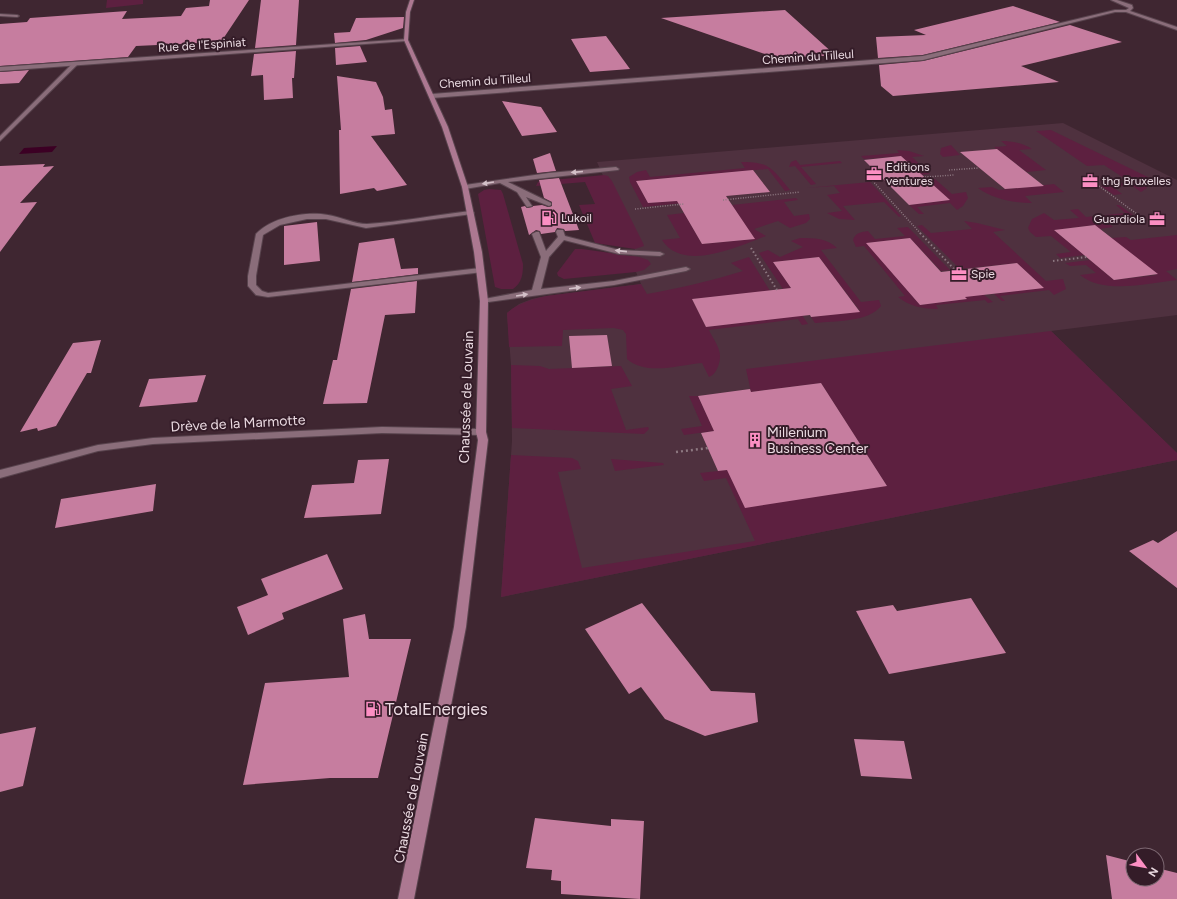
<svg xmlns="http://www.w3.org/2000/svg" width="1177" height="899" font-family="Figtree,sans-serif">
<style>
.built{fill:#4f313f}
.green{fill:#5d2040}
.water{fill:#3c0024}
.building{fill:#c67d9f}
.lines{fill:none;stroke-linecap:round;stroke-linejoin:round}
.service-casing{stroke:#58434d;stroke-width:2}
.minor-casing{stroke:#58434d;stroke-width:2}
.secondary-casing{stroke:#58434d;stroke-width:2}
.path-far2{stroke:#8d7881;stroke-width:1.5;stroke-dasharray:1 1.5;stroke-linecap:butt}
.path-far1{stroke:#8d7881;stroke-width:2;stroke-dasharray:1.5 2.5;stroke-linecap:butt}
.path{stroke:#8d7881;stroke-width:2.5;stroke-dasharray:2 3;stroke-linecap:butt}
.service{fill:#8a6d7a;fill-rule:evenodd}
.minor{fill:#8a6d7a;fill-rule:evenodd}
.secondary{fill:#ac7891;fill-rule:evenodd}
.oneway{fill:#d3c0c8}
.labels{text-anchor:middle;stroke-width:4;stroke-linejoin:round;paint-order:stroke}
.far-street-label{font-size:12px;fill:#ebdbe2;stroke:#341c28}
.far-poi-label{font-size:12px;fill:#ebdbe2;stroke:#341c28;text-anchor:start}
.street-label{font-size:14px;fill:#ebdbe2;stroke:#341c28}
.poi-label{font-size:14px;fill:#ebdbe2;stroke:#341c28;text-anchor:start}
.near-poi-label{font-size:17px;fill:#ebdbe2;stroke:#341c28;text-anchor:start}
</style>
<rect width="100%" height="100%" fill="#3f2631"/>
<path class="built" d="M 1063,123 L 1177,180 L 1177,315 L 1051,331 L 1177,453 L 1177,460 L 501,597 L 512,441 L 511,365 L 507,313 L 519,304 L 532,299 L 546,296 L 641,284 L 636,272 L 632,256 L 635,249 L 597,162 Z"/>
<path class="green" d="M 107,0 L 143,0 L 143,4 L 106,8 Z
M 1051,130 L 1156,181 L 1145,182 L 1147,188 L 1141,192 L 1131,185 L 1113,187 L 1122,194 L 1114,195 L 1101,186 L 1130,182 L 1104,165 L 1087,166 L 1036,131 Z
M 1001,141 C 1012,141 1023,143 1032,149 L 1019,150 L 1046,170 L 1027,172 L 994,147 L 1007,146 Z
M 951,145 L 960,155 L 943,157 L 940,154 L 941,148 Z
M 897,150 L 909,151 L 924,156 L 912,157 L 930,174 L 922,175 L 901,156 L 864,159 L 861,156 L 899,153 Z
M 796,160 L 800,165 L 840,161 L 842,163 L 801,167 L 816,184 L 811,185 L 795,166 L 789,167 L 791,162 Z
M 741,162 C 770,161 773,170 790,190 L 785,191 L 768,169 L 636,181 L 648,203 L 682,200 L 683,203 L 643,207 L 630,182 L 629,177 L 637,172 L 646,170 L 650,177 L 745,168 Z
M 604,175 L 608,176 L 612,181 L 643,243 L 644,246 L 635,249 L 595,243 L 579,205 L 595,204 L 585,182 L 536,186 L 538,182 L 542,181 Z
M 935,179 L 952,194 L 966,192 L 968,198 L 963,206 L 957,210 L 950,203 L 917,207 L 924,214 L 919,214 L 909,205 L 949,200 L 927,180 Z
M 870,182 L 901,216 L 899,217 L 884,202 L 843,206 L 855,220 L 839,219 L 827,213 L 842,211 L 827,195 L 840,193 L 834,186 L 806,188 Z
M 1054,184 L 1064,192 L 1025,196 L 1032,203 C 1014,203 993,199 978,188 L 992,187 L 999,190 Z
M 489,189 L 501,190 L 503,194 L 523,264 C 523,274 522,283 513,289 L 501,289 L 495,287 L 478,194 L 484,190 Z
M 796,198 L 798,200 L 784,202 L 794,216 L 809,214 L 810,219 L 806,223 L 790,228 L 778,221 L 754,229 L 766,236 C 739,246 683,273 662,240 L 680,238 L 667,215 L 684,213 L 702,244 L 754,239 L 732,205 Z
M 1116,205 L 1119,205 L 1133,215 L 1102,218 L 1113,227 L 1099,229 L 1095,225 L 1054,230 L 1084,255 L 1060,258 L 1056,254 L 1071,252 L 1051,236 L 1036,237 L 1030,232 L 1028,228 L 1032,219 L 1044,213 L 1054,220 L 1079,218 L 1070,210 L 1078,209 L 1086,217 L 1125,213 Z
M 964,221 L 977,223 L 1005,230 L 993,232 L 1046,281 L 1063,279 L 1066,289 L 1054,295 L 1049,290 L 1000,296 L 1005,301 L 1002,301 L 994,294 L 1043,287 L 1017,263 L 960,269 L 917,226 L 922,225 L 931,233 L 972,229 Z
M 908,227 L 950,270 L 941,271 L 910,238 L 867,243 L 920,305 L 966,299 L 964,296 L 983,294 L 993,302 L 988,303 L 985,300 L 936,305 L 938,309 C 923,309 909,306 898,297 L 905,296 L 864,246 L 856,247 L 853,240 C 855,233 861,232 868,231 L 875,239 L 905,236 L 897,228 Z
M 1177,235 L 1177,269 L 1166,271 L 1177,280 C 1148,283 1105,295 1080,275 L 1096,273 L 1086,265 L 1070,266 L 1065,263 L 1090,260 L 1114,280 L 1157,275 L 1111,238 L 1126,237 L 1131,240 Z
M 800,238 C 814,238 827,238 837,248 L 821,250 L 861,302 L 879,300 L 881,306 C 869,322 834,321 815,323 L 811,317 L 860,311 L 819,257 L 773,262 L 791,288 L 783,289 L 759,253 L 768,250 L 780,257 L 803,247 L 791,241 Z
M 575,249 L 582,249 L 639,257 L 648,260 L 651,264 L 644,270 L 636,272 L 564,279 L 558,276 L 557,273 Z
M 749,257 L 770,291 L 692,299 L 706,327 L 802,315 L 808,324 L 802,325 L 798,319 L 709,330 C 712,337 717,343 719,350 C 722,358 718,374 709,377 L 702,363 C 679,365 646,376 627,359 L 626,334 L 623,330 L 614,328 L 563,330 L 562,346 L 509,347 L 507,313 C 518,303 532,299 546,296 L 641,284 L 647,294 C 680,288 711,281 743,271 L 731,263 Z
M 1051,331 L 1177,453 L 1177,460 L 501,597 L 511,455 L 572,458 L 578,461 L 581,469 L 558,472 L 582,568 L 755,541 L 726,478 L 704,481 L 700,473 L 727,470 L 887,486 L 821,383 L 751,392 L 746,369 Z
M 511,365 L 540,366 L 549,369 L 621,366 L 632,386 L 611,389 L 626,430 L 648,427 L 649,429 L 644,434 L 512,428 Z
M 689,396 L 698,396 L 714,431 L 684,435 L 681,429 L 702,426 Z
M 611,459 L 663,463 L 664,465 L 615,471 Z"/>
<path class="water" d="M 57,146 L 52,152 L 19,154 L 24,148 Z"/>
<path class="building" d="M 210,0 L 249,0 L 221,42 L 136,46 L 128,57 L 0,66 L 0,24 L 27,22 L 30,18 L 127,11 L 122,19 L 181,16 L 186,8 L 209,6 Z
M 261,0 L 299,0 L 296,45 L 255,48 Z
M 1013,6 L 1060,22 L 923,55 L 878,58 L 876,37 L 926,35 L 914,30 Z
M 785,10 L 835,55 L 779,59 L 661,18 Z
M 404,17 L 403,28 L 366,40 L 335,43 L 334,33 L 350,32 L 356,18 Z
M 1070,25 L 1122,42 L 1021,66 L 1059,82 L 893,96 L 881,86 L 879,65 L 923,61 Z
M 606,36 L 630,69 L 590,72 L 571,39 Z
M 360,46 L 367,62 L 336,65 L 335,48 Z
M 296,51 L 294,78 L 292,78 L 293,98 L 264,100 L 263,75 L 251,76 L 254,54 Z
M 29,70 L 19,83 L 0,84 L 0,72 Z
M 337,76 L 376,82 L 383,97 L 385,110 L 392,109 L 395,134 L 371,136 L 407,185 L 377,191 L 374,188 L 340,194 L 339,130 L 341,130 Z
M 502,101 L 541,107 L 557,132 L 522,136 Z
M 997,149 L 1044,186 L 1005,189 L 960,152 Z
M 550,153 L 556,171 L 537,173 L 533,159 Z
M 901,156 L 950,200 L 909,205 L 864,160 Z
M 45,164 L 43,167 L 54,166 L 20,203 L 37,202 L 0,252 L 0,166 Z
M 753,170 L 770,192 L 726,196 L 755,239 L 702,244 L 677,201 L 648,203 L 636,181 Z
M 559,178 L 579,230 L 565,231 L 564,229 L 557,228 L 555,232 L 541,234 L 540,231 L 536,230 L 529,235 L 521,207 L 525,206 L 527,208 L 532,207 L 533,206 L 542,205 L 548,207 L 552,206 L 552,202 L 544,198 L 539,180 Z
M 317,222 L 320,261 L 284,265 L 284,226 Z
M 1095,225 L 1158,274 L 1114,280 L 1054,230 Z
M 394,238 L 401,269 L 418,268 L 418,274 L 352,282 L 359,243 Z
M 910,238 L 941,272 L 1017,263 L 1044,288 L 965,297 L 967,299 L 920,305 L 866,243 Z
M 819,257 L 860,312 L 811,317 L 810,315 L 706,327 L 692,299 L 791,288 L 773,262 Z
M 417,281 L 415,313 L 385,315 L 367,403 L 323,404 L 333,360 L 337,360 L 351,289 Z
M 607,335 L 612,366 L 572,368 L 569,336 Z
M 101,340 L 91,373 L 87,373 L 56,426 L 38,431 L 37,428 L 20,432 L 73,343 Z
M 206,375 L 197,402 L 139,407 L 149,379 Z
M 821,383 L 887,486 L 745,508 L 727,470 L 718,471 L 701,433 L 714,431 L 698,396 L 750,389 L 751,392 Z
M 389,459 L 381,514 L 304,518 L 312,485 L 354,483 L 358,460 Z
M 156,484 L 153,511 L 55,528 L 61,499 Z
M 1177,531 L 1177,588 L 1129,551 L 1153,540 L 1158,543 Z
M 327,554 L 343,589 L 282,613 L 284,619 L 248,635 L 237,607 L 268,595 L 261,579 Z
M 971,598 L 1006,653 L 889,674 L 856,611 L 893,605 L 897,611 Z
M 642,603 L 711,691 L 755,693 L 758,722 L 705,736 L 665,719 L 641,687 L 629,694 L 585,629 Z
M 365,614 L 369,639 L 411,639 L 378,778 L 330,778 L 243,785 L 265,683 L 349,677 L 343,619 Z
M 36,727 L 23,786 L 0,792 L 0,734 Z
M 854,739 L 904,741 L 912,779 L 861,776 Z
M 535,818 L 611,826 L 611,819 L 644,821 L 640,899 L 561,894 L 561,881 L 551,880 L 552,870 L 526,868 Z
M 1106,855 L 1133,862 L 1133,879 L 1157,879 L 1157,868 L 1177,873 L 1177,899 L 1112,899 Z"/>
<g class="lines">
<defs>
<path id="service" d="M 0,14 L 17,15 L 19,16 L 17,17 L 0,16 Z
M 73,63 L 78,64 L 0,141 L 0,136 Z
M 616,167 L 619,169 L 618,170 L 508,182 L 551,203 L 551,205 L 549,206 L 526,197 L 532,206 L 527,207 L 517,192 L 500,183 L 465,189 L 462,187 L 465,185 L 549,173 Z
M 470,211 L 474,213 L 472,214 L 366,228 L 326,219 L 307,219 L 280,225 L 263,235 L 256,276 L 256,285 L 262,291 L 268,293 L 480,268 L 484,270 L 483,272 L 268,297 L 256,295 L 248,286 L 248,276 L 256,234 C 272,217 306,211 328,215 C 341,217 354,224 367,224 C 401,222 436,215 470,211 Z
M 557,230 L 563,230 L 565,236 L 619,250 L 660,252 L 664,254 L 660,256 L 619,254 L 564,240 L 549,257 L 541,289 L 614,281 L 686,267 L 690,269 L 686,271 L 614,285 L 481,303 L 481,299 L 484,299 L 532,290 L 541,257 L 532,234 L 536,232 L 539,232 L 546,251 L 558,237 L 556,232 Z"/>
<path id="minor" d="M 1111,0 L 1117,0 L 1132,5 L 1133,8 L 1130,11 L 1177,27 L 1177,30 L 1126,12 L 1115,12 L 923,60 L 432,98 L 429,96 L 432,94 L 923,56 L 1115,10 L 1126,10 L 1129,8 Z
M 408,39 L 406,41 L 0,71 L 0,67 Z
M 382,427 L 481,429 L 486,432 L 481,435 L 382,433 L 153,444 L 98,451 L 0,478 L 0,470 L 98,445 L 153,438 Z"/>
<path id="secondary" d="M 410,0 L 414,0 L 410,12 L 408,40 L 448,127 L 468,187 L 482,252 L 488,301 L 486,432 L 488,440 L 466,627 L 414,899 L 398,899 L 454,627 L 478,440 L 476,432 L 480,301 L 474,252 L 462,187 L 442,127 L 404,40 L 406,12 Z"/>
</defs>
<use href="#service" class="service-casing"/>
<use href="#minor" class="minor-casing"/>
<use href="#secondary" class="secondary-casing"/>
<path class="path-far2" d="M 949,170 L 979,168
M 925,177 L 954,175
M 871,179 L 921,234
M 1099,186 L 1137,214
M 723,200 L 800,192
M 635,209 L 684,204"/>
<path class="path-far1" d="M 920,233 L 955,270
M 751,248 L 777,290
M 1053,261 L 1087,257"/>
<path class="path" d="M 676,452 L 708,448"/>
<use href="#service" class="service"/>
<use href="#minor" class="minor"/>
<use href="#secondary" class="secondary"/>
</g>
<defs><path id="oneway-solid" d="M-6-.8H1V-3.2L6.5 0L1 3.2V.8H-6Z"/></defs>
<g class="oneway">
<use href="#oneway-solid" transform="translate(577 172) rotate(175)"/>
<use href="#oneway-solid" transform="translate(488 183) rotate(171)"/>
<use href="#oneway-solid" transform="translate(621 251) rotate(-174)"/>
<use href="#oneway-solid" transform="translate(575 288) rotate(-7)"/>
<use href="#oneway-solid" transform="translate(522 295) rotate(-9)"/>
</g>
<defs>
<symbol id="office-bare" viewBox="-9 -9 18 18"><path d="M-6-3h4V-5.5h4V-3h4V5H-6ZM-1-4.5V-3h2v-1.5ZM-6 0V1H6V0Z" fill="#fc8fc3" stroke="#341c28" stroke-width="2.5" paint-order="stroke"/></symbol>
<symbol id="fuel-bare" viewBox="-9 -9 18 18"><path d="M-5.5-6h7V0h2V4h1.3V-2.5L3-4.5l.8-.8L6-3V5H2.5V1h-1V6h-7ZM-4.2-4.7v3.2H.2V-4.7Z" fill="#fc8fc3" stroke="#341c28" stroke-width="2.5" paint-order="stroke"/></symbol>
<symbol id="building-bare" viewBox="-9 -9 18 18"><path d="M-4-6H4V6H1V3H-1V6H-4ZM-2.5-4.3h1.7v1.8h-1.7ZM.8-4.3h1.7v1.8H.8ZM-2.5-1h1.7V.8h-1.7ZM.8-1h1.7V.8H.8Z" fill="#fc8fc3" stroke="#341c28" stroke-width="2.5" paint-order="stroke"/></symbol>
</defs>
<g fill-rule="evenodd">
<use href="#office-bare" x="863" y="163" width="22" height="22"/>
<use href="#office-bare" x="1079" y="170" width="22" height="22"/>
<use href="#fuel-bare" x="538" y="207" width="22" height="22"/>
<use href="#office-bare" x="1146" y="208" width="22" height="22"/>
<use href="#office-bare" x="948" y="263" width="22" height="22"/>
<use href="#building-bare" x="744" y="429" width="22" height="22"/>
<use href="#fuel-bare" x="362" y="698" width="22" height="22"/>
</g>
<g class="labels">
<g class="far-street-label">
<text transform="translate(202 45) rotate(-4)" y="4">Rue de l'Espiniat</text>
<text transform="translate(808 57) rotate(-4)" y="4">Chemin du Tilleul</text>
<text transform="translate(485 81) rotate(-4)" y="4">Chemin du Tilleul</text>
</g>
<g class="far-poi-label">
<text x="886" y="171">Editions<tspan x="886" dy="14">ventures</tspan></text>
<text x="1102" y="185">thg Bruxelles</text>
<text x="561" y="222">Lukoil</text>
<text x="1145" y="223" text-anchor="end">Guardiola</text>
<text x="971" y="278">Spie</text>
</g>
<g class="street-label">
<text transform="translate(466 397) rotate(-88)" y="5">Chaussée de Louvain</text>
<text transform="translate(238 423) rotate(-3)" y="5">Drève de la Marmotte</text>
<text transform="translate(411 798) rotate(-79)" y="5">Chaussée de Louvain</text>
</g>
<g class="poi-label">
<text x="767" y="437">Millenium<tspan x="767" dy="16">Business Center</tspan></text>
</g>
<g class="near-poi-label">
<text x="385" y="715">TotalEnergies</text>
</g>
</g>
<g transform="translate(1145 867) rotate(122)"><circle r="19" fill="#341c28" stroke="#7d6872"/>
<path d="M0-3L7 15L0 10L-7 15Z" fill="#fc8fc3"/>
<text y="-6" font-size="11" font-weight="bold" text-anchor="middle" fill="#ebdbe2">N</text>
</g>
</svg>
